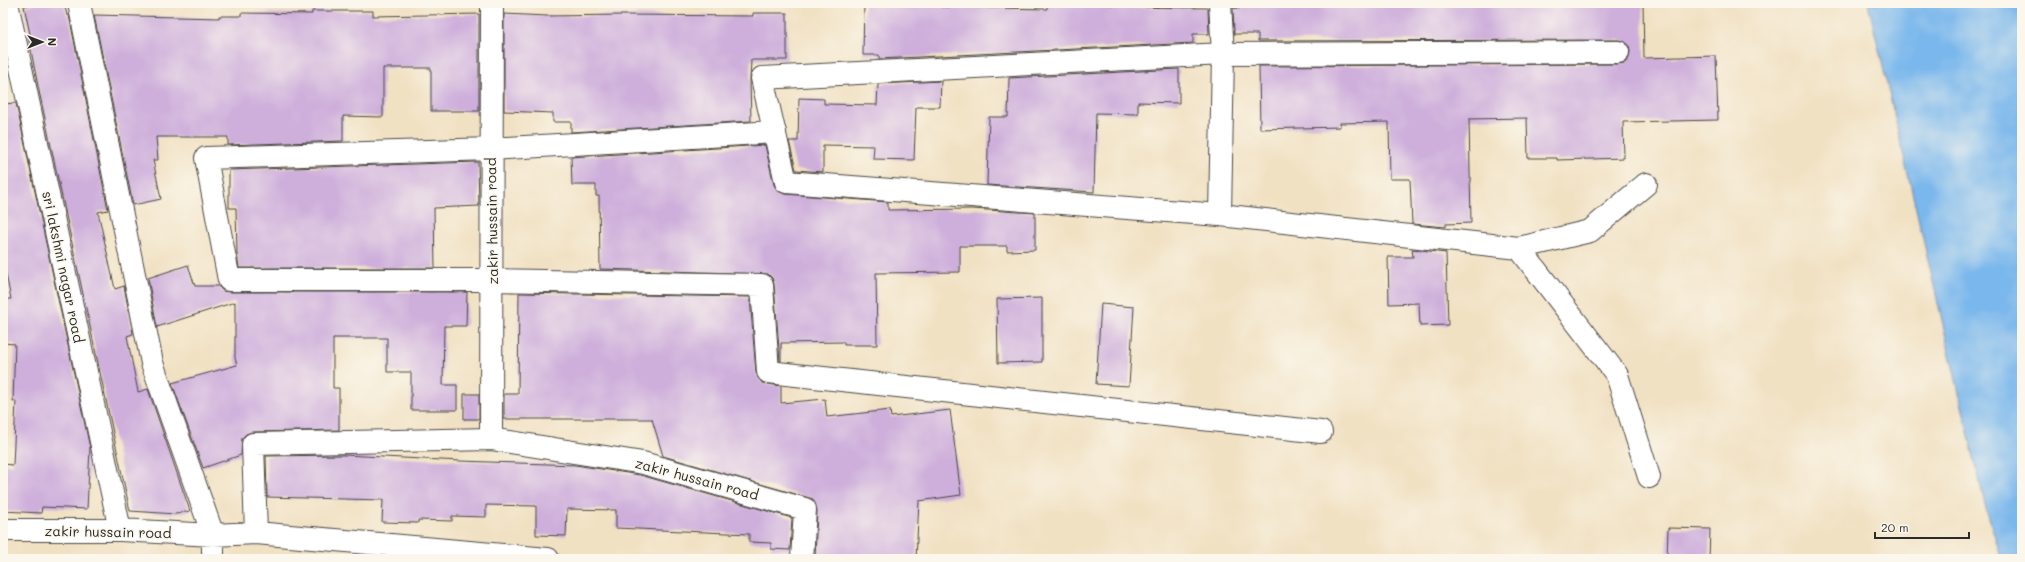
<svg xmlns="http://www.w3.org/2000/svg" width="2025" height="562" font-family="Mali,sans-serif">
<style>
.water{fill:#7ab7ec;stroke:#52718c}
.building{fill:#ceafdb}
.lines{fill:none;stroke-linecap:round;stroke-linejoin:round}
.minor-casing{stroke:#494642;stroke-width:24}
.minor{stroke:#fff;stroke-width:22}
.labels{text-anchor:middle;stroke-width:3;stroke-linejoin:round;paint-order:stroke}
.street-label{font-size:14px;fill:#2b2b2b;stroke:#fbf7ec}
</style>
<rect width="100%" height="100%" fill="#fbf7ec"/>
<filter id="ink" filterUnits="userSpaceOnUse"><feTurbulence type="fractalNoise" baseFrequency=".025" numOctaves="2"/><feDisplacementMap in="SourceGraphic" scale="8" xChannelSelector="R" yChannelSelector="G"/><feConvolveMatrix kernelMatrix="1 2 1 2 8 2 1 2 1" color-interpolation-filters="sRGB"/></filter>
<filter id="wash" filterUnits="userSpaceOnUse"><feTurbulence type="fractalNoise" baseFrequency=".012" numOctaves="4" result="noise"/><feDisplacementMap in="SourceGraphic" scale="16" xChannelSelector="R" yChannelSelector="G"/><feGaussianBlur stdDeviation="0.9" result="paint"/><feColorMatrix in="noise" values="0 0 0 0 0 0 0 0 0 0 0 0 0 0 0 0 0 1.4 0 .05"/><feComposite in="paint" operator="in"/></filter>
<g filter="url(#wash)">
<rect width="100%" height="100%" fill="#f1e1c3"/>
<path class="water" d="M 1868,3 L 2022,3 L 2022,559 L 2002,559 L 1986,509 Z"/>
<g id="blocks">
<path class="building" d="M 41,3 L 64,3 L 67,15 L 69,15 L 108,210 L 98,212 L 115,289 L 124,286 L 133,334 L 127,336 L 138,392 L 148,389 L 190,511 L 176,514 L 130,511 L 38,86 L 28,35 L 30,34 L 24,6 Z
M 864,3 L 940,3 L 940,7 L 1047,9 L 1047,4 L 1110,3 L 1110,5 L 1126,5 L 1126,7 L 1208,8 L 1209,34 L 1193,34 L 1193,43 L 879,59 L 879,55 L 863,55 Z
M 1239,3 L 1643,3 L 1644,58 L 1716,56 L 1718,120 L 1623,122 L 1624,158 L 1557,160 L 1557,158 L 1528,158 L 1527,118 L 1469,119 L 1471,223 L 1446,224 L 1446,227 L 1412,224 L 1410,179 L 1390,179 L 1389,122 L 1340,123 L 1340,127 L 1260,129 L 1259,66 L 1618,64 L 1625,63 L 1629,58 L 1630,52 L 1629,45 L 1624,41 L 1618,40 L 1258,41 L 1258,34 L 1234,34 L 1233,8 L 1239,9 Z
M 312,11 L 373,11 L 373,16 L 479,14 L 479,111 L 431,111 L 431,68 L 383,68 L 383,117 L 343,116 L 343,141 L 228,145 L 228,137 L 156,137 L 158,160 L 153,160 L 161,199 L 133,205 L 94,15 L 219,18 L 219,16 L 241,16 L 241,13 L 312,14 Z
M 753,13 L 787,13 L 787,60 L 751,60 L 750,80 L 751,121 L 571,132 L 571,122 L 553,122 L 553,113 L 504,111 L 504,14 L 547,16 L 624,15 L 753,16 Z
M 1179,69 L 1179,103 L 1138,102 L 1138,114 L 1096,113 L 1094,192 L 987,185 L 989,117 L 1008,117 L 1009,78 Z
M 941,81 L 940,107 L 916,107 L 914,160 L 873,159 L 874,146 L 823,145 L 823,172 L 796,170 L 789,141 L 798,141 L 799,98 L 824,99 L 824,104 L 877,105 L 878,84 Z
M 16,103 L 90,448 L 87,509 L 42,507 L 41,513 L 3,511 L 3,464 L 13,465 L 16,401 L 13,401 L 15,344 L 3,343 L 3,299 L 11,299 L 3,259 L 3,104 Z
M 765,145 L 774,185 L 778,191 L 785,194 L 888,202 L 888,210 L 972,209 L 1035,213 L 1035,250 L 1007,251 L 1007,246 L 960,246 L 960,272 L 876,273 L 877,345 L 844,345 L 844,342 L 781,343 L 781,361 L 780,361 L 774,284 L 772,278 L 768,274 L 600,269 L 599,196 L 596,196 L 596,185 L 572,185 L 571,157 Z
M 478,162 L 479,206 L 434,208 L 435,268 L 239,268 L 237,254 L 236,208 L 229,208 L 229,170 Z
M 1412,249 L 1446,253 L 1448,325 L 1420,326 L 1419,303 L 1389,304 L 1388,257 L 1413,257 Z
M 188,265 L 195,286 L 218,286 L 223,291 L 229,292 L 467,292 L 466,326 L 444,326 L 443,385 L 457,385 L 457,410 L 411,410 L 411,372 L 387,372 L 387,338 L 333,338 L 333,388 L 339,388 L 339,430 L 252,432 L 246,434 L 242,438 L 241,455 L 203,468 L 172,383 L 237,365 L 235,358 L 235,302 L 157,327 L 148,278 Z
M 519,293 L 750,297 L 756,373 L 762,383 L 781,386 L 781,403 L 825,399 L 827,417 L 890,410 L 891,417 L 950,410 L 961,495 L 919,501 L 916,559 L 815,559 L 817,510 L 813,499 L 663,456 L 652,419 L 504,419 L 504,394 L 518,394 Z
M 1042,298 L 1042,362 L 998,363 L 997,299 Z
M 1101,304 L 1134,307 L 1129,386 L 1096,384 Z
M 464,394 L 479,394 L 479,419 L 464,419 Z
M 344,455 L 461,461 L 575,465 L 640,475 L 792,518 L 790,550 L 771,549 L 771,543 L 749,542 L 749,534 L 616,528 L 616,510 L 567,509 L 566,536 L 536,535 L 536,506 L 486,505 L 486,517 L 452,516 L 452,521 L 418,520 L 418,523 L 382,522 L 383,500 L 267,497 L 266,456 Z
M 1668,528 L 1710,529 L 1709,559 L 1667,559 Z"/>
</g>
</g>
<g filter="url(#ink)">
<use href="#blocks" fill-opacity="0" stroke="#494642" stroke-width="1"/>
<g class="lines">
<defs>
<path id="minor" d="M 7,3 L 120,530
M 79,3 L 152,363 L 213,535 L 213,559
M 1220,3 L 1223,54 L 1220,215
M 1618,52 L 1223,54 L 762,78 L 786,182 L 1220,215 L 1519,248 L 1590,231 L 1646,184
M 775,132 L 491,149 L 206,158 L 229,280 L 493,280 L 762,285 L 768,372 L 1321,432
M 1519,248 L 1617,375 L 1649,477
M 491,439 L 492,3
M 3,530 L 120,530 L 213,535 L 256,533 L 548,559
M 256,533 L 253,444 L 491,439 L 643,463 L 805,509 L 802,559"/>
</defs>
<use href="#minor" class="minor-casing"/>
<use href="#minor" class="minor"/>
</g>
</g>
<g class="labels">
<g class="street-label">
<text transform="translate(492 221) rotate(-91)" y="5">zakir hussain road</text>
<text transform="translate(63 267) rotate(78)" y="5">sri lakshmi nagar road</text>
<text transform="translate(697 479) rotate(15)" y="5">zakir hussain road</text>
<text transform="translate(108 532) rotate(1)" y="5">zakir hussain road</text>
</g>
</g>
<rect width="2025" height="562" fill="none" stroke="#fbf7ec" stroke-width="16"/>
<g transform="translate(42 42) rotate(90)" stroke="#fbf7ec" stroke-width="3" paint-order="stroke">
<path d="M0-3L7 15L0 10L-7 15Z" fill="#2b2b2b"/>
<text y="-6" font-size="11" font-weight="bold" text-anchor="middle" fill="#2b2b2b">N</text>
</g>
<path d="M1875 532v6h94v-6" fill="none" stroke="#2b2b2b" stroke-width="2"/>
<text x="1881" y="532" font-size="12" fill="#2b2b2b" stroke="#fbf7ec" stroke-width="3" paint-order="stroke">20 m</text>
</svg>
